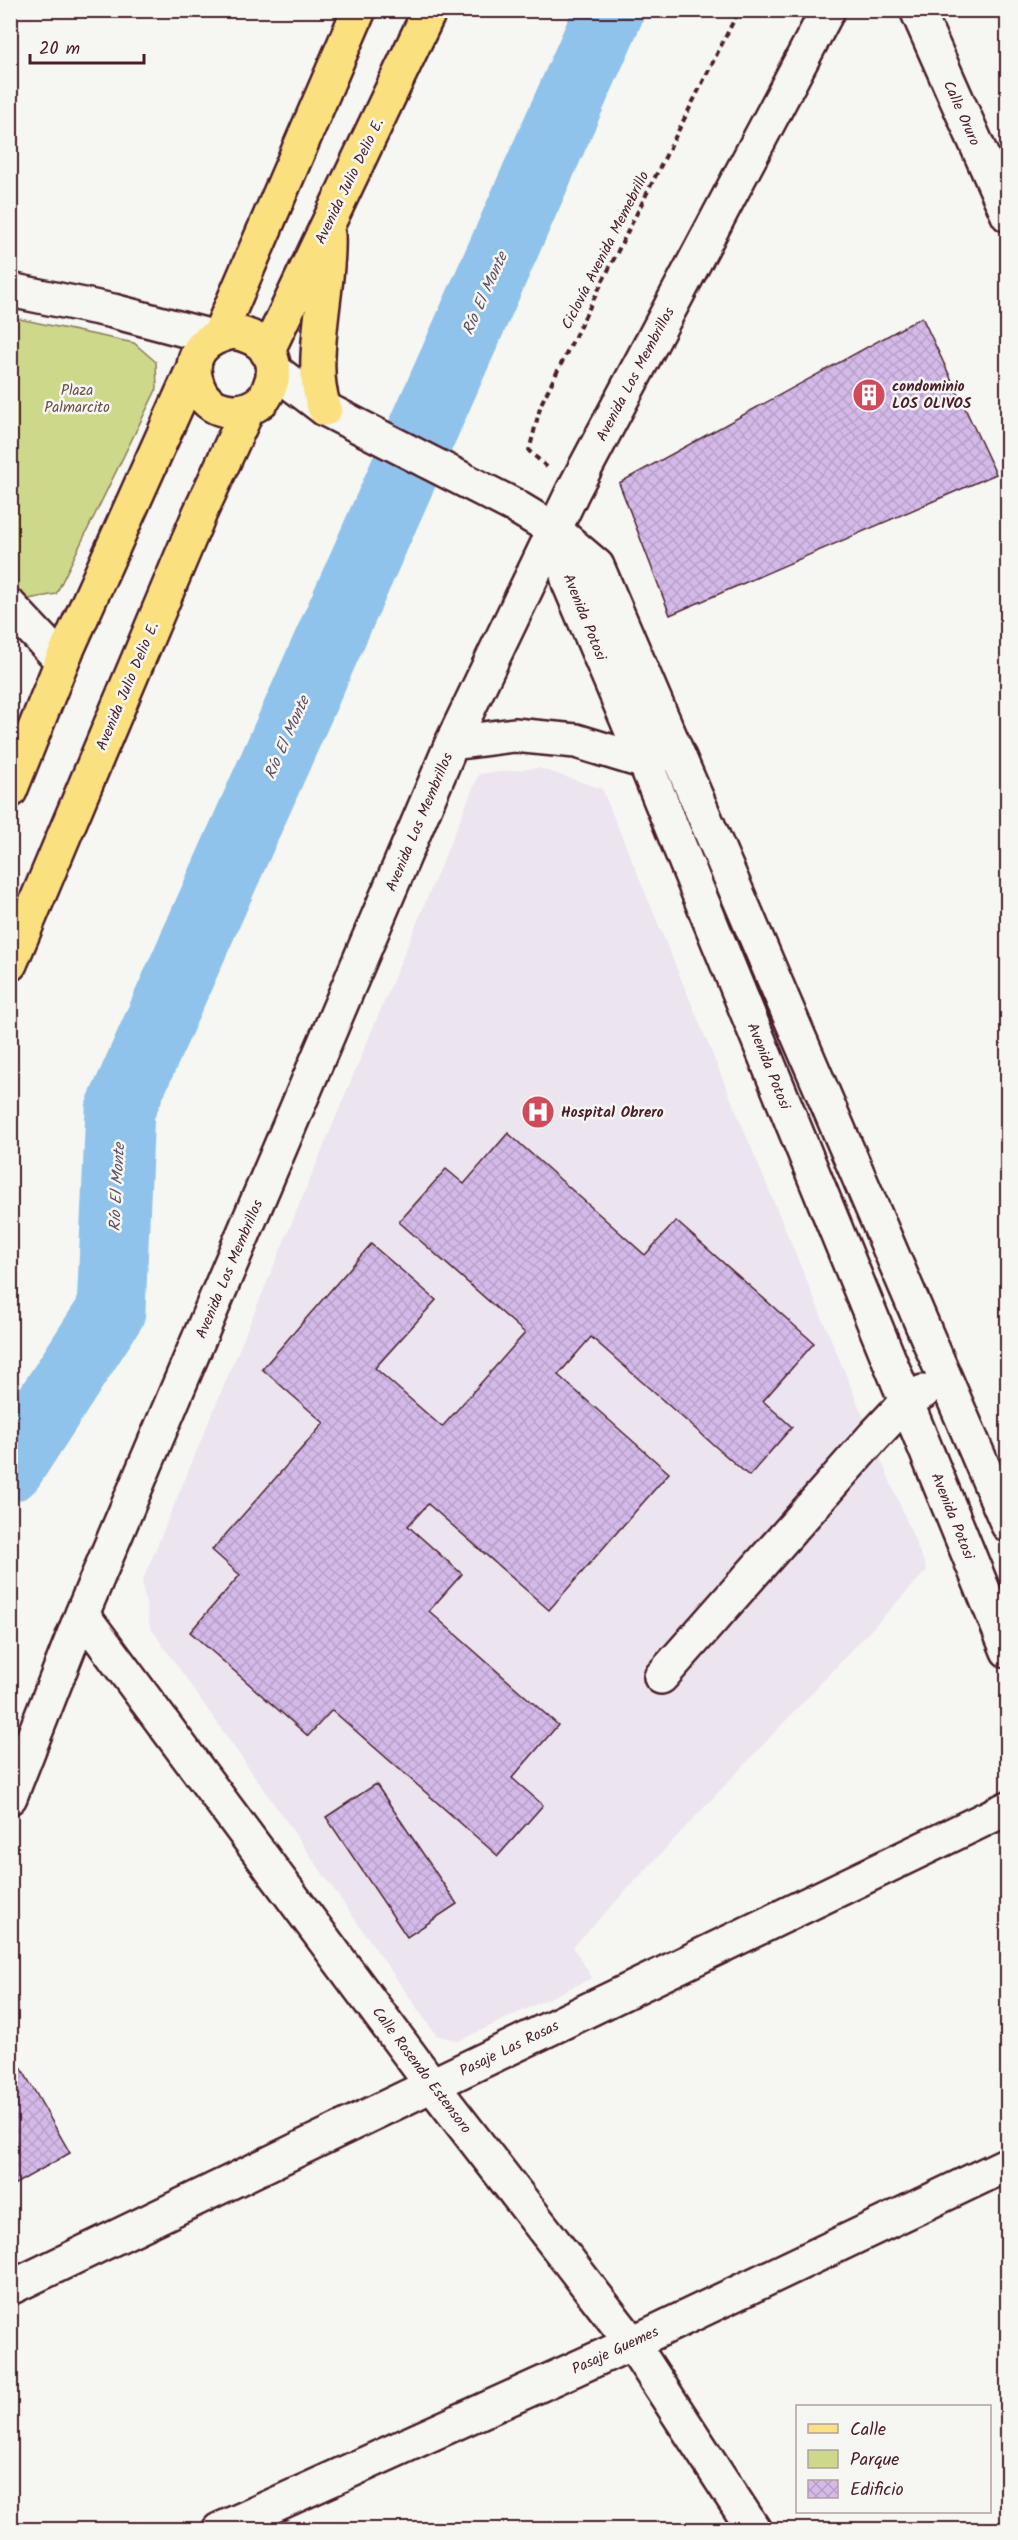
<svg xmlns="http://www.w3.org/2000/svg" width="1018" height="2540" font-family="Kalam,sans-serif">
<style>
.built{fill:#ece4ef}
.park{fill:#cdd88b;stroke:#8c7c5b;stroke-width:1.5}
.lines{fill:none;stroke-linecap:round;stroke-linejoin:round}
.river{stroke:#90c3ec;stroke-width:69}
.building{fill:url(#building-cross-hatch);stroke:#4a1f2b;stroke-width:1.5}
.minor-casing{stroke:#4a1f2b;stroke-width:38}
.major-casing{stroke:#4a1f2b;stroke-width:38}
.path{stroke:#4a1f2b;stroke-width:4;stroke-dasharray:6 4.5;stroke-linecap:butt}
.minor{stroke:#f6f6f2;stroke-width:33}
.major{stroke:#fbe080;stroke-width:33}
.labels{text-anchor:middle;stroke-width:5;stroke-linejoin:round;paint-order:stroke}
.street-label{font-size:15px;fill:#4a1f2b;stroke:#f6f6f2}
.poi-label{font-size:15px;font-weight:bold;fill:#4a1f2b;stroke:#f6f6f2;text-anchor:start}
.park-label{font-size:15px;fill:#6b4d43;stroke:#f6f6f2}
.water-label{font-size:16px;font-style:italic;fill:#5f5065;stroke:#f6f6f2}
</style>
<defs>
<pattern id="building-cross-hatch" width="8" height="8" patternUnits="userSpaceOnUse" patternTransform="scale(1.5)"><rect width="8" height="8" fill="#d4bae9"/><path d="M0 0l8 8M0 8l8-8" fill="none" stroke="#b89fc8"/></pattern>
</defs>
<rect width="100%" height="100%" fill="#f6f6f2"/>
<filter id="ink" filterUnits="userSpaceOnUse"><feTurbulence type="fractalNoise" baseFrequency=".0167" numOctaves="2"/><feDisplacementMap in="SourceGraphic" scale="12" xChannelSelector="R" yChannelSelector="G"/><feConvolveMatrix kernelMatrix="1 2 1 2 8 2 1 2 1" color-interpolation-filters="sRGB"/></filter>
<g filter="url(#ink)">
<path class="built" d="M 539,768 L 602,789 L 927,1570 L 573,1947 L 592,1978 L 458,2041 L 436,2035 L 150,1627 L 142,1582 L 479,774 Z"/>
<path class="park" d="M 10,317 L 134,343 L 156,362 L 157,388 L 56,594 L 17,601 L 10,594 Z"/>
<g class="lines">
<path class="river" d="M 10,1467 L 111,1311 L 120,1110 L 610,10"/>
</g>
<path class="building" d="M 922,317 L 996,474 L 670,615 L 619,483 Z
M 508,1133 L 645,1255 L 676,1221 L 814,1343 L 763,1401 L 792,1427 L 749,1476 L 591,1337 L 558,1375 L 669,1473 L 549,1610 L 428,1504 L 408,1526 L 462,1574 L 429,1611 L 558,1725 L 512,1778 L 543,1805 L 498,1856 L 332,1710 L 308,1736 L 190,1632 L 240,1575 L 212,1550 L 324,1423 L 262,1369 L 371,1244 L 436,1300 L 375,1368 L 442,1427 L 525,1333 L 399,1222 L 446,1169 L 464,1184 Z
M 376,1784 L 457,1904 L 407,1937 L 326,1817 Z
M 10,2048 L 70,2153 L 10,2187 Z"/>
<g class="lines">
<defs>
<path id="minor" d="M 917,10 L 1008,215
M 10,290 L 113,311 L 212,337
M 275,371 L 325,409 L 513,505 L 556,531 L 597,566 L 1008,1525
M 556,531 L 569,583 L 645,762 L 1008,1651
M 10,606 L 62,661
M 452,743 L 514,735 L 576,741 L 645,762 L 658,756
M 82,1614 L 432,2085 L 632,2343 L 754,2530
M 661,1677 L 874,1436 L 906,1402 L 923,1392
M 10,1797 L 82,1614 L 452,743 L 573,491 L 828,10
M 10,2288 L 1008,1808
M 219,2530 L 632,2343 L 1008,2164"/>
<path id="major" d="M 233,332 C 262,337 282,357 270,386 C 268,392 265,399 260,402 C 240,418 207,412 198,387 C 186,356 203,338 233,332 Z
M 219,335 L 359,10
M 267,352 L 430,10
M 325,409 C 306,366 331,285 328,235
M 10,791 L 62,661 L 193,369
M 10,964 L 199,515 L 248,409"/>
</defs>
<use href="#minor" class="minor-casing"/>
<use href="#major" class="major-casing"/>
<path class="path" d="M 547,467 L 529,451 L 541,404 L 739,10"/>
<use href="#minor" class="minor"/>
<use href="#major" class="major"/>
</g>
</g>
<defs>
<symbol id="building-disc" viewBox="-11 -11 22 22"><circle r="9.5" fill="#d1495b" stroke="#f6f6f2"/><path d="M-4-6H4V6H1V3H-1V6H-4ZM-2.5-4.3h1.7v1.8h-1.7ZM.8-4.3h1.7v1.8H.8ZM-2.5-1h1.7V.8h-1.7ZM.8-1h1.7V.8H.8Z" fill="#fff"/></symbol>
<symbol id="hospital-disc" viewBox="-11 -11 22 22"><circle r="9.5" fill="#d1495b" stroke="#f6f6f2"/><path d="M-5-5h3v3.5h4V-5h3V5h-3V1.5h-4V5h-3Z" fill="#fff"/></symbol>
</defs>
<g fill-rule="evenodd">
<use href="#building-disc" x="850" y="376" width="38" height="38"/>
<use href="#hospital-disc" x="519" y="1093" width="38" height="38"/>
</g>
<g class="labels">
<g class="street-label">
<text transform="translate(962 113) rotate(66)" y="5">Calle Oruro</text>
<text transform="translate(349 181) rotate(-64)" y="5">Avenida Julio Delio E.</text>
<text transform="translate(605 250) rotate(-63)" y="5">Ciclovía Avenida Memebrillo</text>
<text transform="translate(635 374) rotate(-62)" y="5">Avenida Los Membrillos</text>
<text transform="translate(585 617) rotate(68)" y="5">Avenida Potosi</text>
<text transform="translate(127 686) rotate(-67)" y="5">Avenida Julio Delio E.</text>
<text transform="translate(419 822) rotate(-67)" y="5">Avenida Los Membrillos</text>
<text transform="translate(769 1066) rotate(68)" y="5">Avenida Potosi</text>
<text transform="translate(229 1269) rotate(-67)" y="5">Avenida Los Membrillos</text>
<text transform="translate(953 1516) rotate(68)" y="5">Avenida Potosi</text>
<text transform="translate(509 2048) rotate(-26)" y="5">Pasaje Las Rosas</text>
<text transform="translate(422 2070) rotate(53)" y="5">Calle Rosendo Estensoro</text>
<text transform="translate(615 2350) rotate(-25)" y="5">Pasaje Guemes</text>
</g>
<g class="poi-label">
<text x="892" y="391">condominio<tspan x="892" dy="17">LOS OLIVOS</tspan></text>
<text x="561" y="1117">Hospital Obrero</text>
</g>
<g class="park-label">
<text x="77" y="395">Plaza<tspan x="77" dy="17">Palmarcito</tspan></text>
</g>
<g class="water-label">
<text transform="translate(484 293) rotate(-66)" y="6">Río El Monte</text>
<text transform="translate(286 737) rotate(-66)" y="6">Río El Monte</text>
<text transform="translate(116 1187) rotate(-87)" y="6">Río El Monte</text>
</g>
</g>
<rect width="1018" height="2540" fill="none" stroke="#f6f6f2" stroke-width="36"/>
<rect x="18" y="18" width="982" height="2504" fill="none" stroke="#4a1f2b" stroke-width="2" filter="url(#ink)"/>
<rect x="796" y="2405" width="195" height="108" fill="#f6f6f2" stroke="#b1a0a2" stroke-width="1.5"/>
<rect x="808" y="2424" width="30" height="9" fill="#fbe080" stroke="#b1a0a2" stroke-width="1.5"/>
<text x="850" y="2435" font-size="18" fill="#4a1f2b">Calle</text>
<rect x="808" y="2450" width="30" height="18" fill="#cdd88b" stroke="#b1a0a2" stroke-width="1.5"/>
<text x="850" y="2465" font-size="18" fill="#4a1f2b">Parque</text>
<rect x="808" y="2480" width="30" height="18" fill="url(#building-cross-hatch)" stroke="#b1a0a2" stroke-width="1.5"/>
<text x="850" y="2495" font-size="18" fill="#4a1f2b">Edificio</text>
<path d="M30 54v9h114v-9" fill="none" stroke="#4a1f2b" stroke-width="3"/>
<text x="39" y="54" font-size="18" fill="#4a1f2b" stroke="#f6f6f2" stroke-width="4.5" paint-order="stroke">20 m</text>
</svg>
